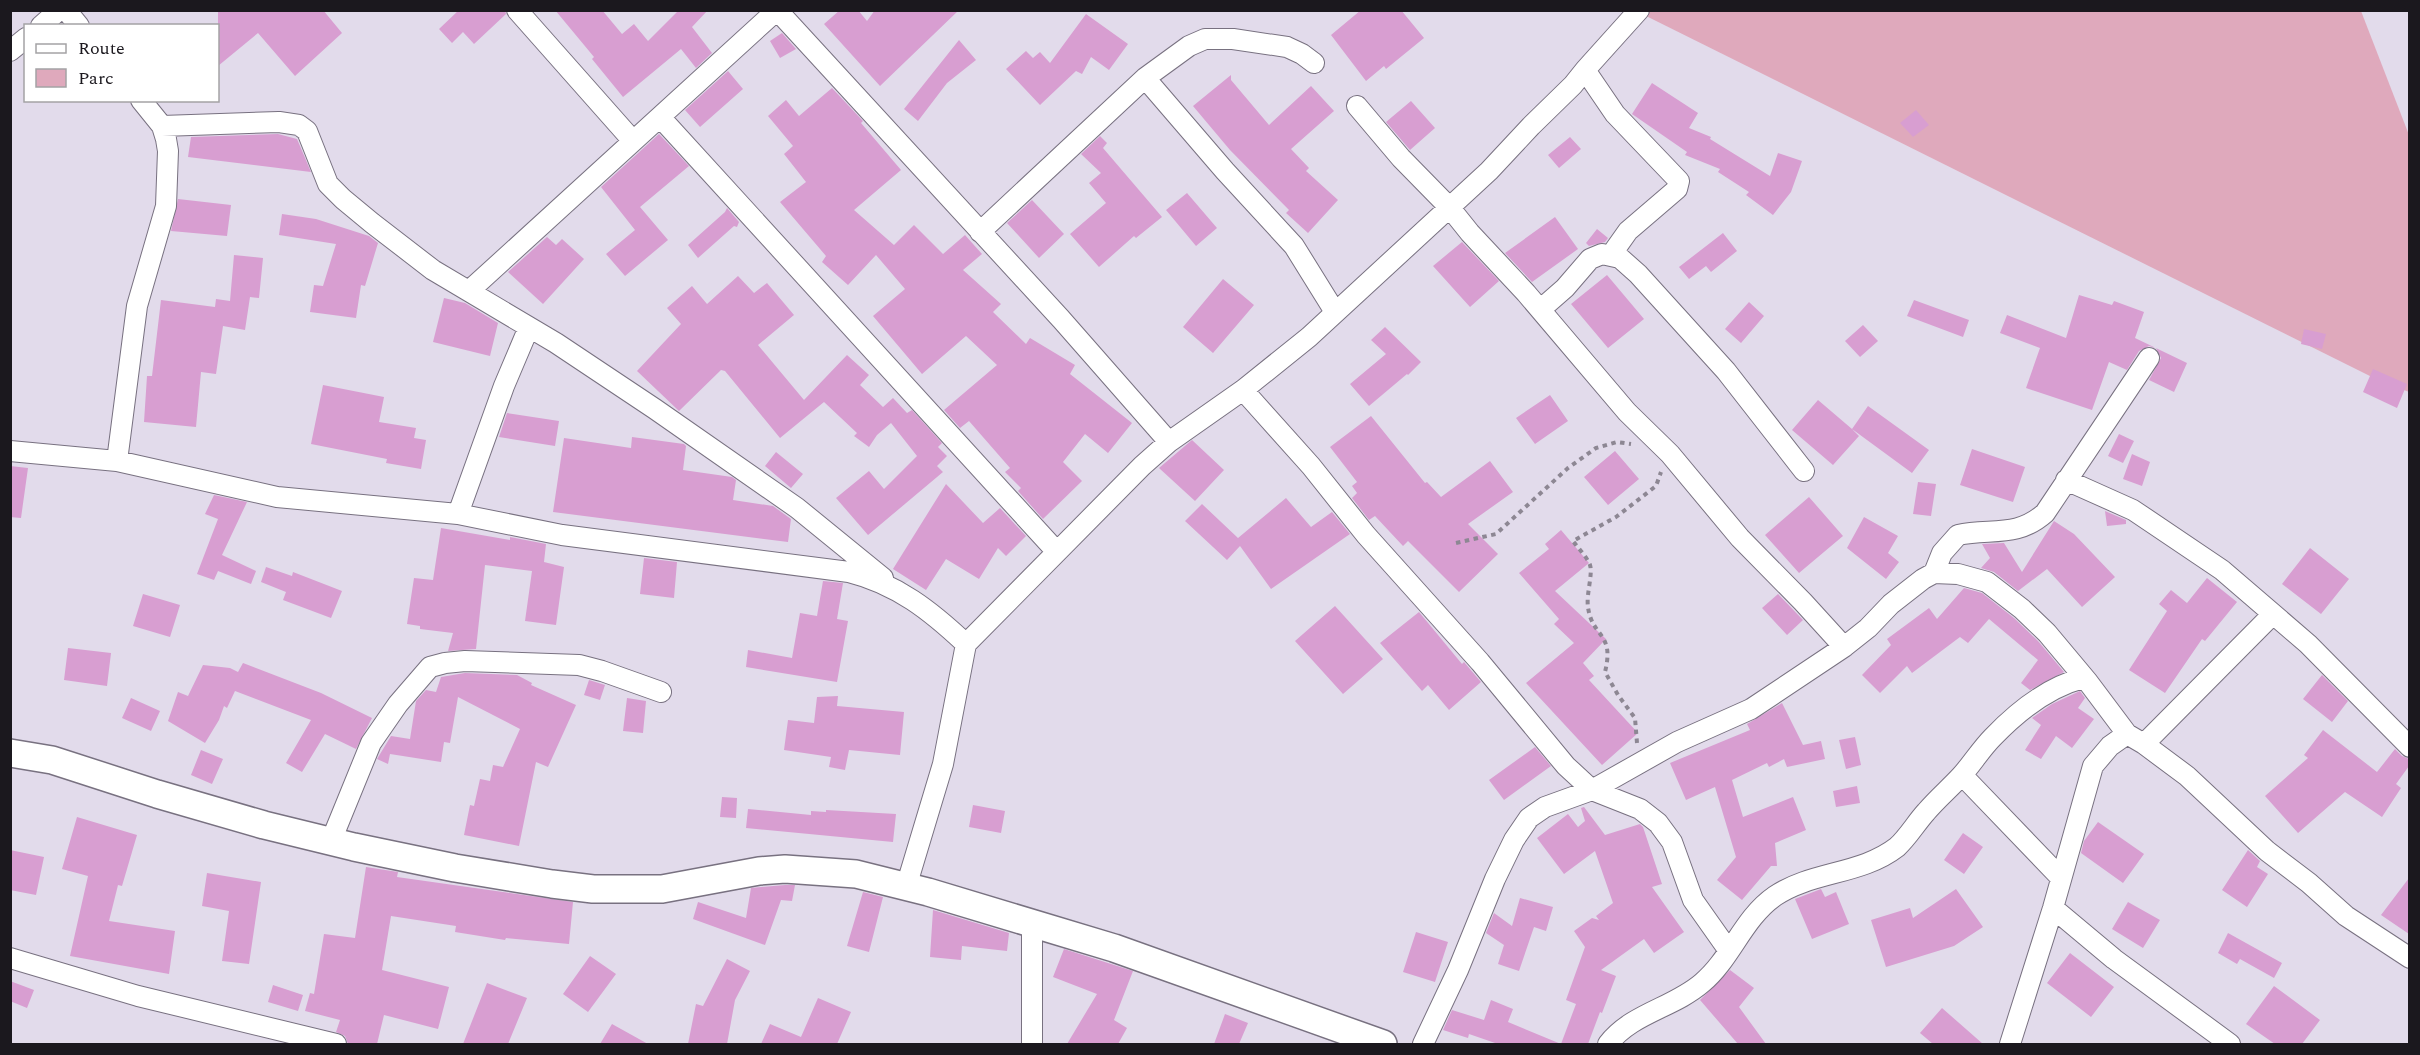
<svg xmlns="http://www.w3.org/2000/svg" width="2420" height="1055" font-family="Spectral,serif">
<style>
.green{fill:#dfa9bc}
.building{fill:#d89ed1}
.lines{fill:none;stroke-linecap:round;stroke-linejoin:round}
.street-casing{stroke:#787180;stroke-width:22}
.secondary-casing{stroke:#787180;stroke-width:30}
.path{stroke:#8d8793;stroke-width:4;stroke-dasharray:4.5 4.5;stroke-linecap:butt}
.street{stroke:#fff;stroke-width:20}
.secondary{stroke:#fff;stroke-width:27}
</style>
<rect width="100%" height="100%" fill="#e2dbeb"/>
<path class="green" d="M 1636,11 L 2361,11 L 2409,135 L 2409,392 L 2376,379 Z"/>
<path class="building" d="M 218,10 L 323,10 L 342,33 L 295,76 L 258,33 L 218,66 Z
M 459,10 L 505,10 L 506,14 L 474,44 L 463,32 L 452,43 L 439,29 Z
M 555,10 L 602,10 L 622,34 L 634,24 L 648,41 L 679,10 L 708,10 L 692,27 L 712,53 L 696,68 L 681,49 L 623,97 L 592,59 L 594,57 Z
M 840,10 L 858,10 L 867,21 L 875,10 L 959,10 L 880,86 L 824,24 Z
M 1361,10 L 1401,10 L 1424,38 L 1386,69 L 1384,66 L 1366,81 L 1331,35 Z
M 1086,14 L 1128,44 L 1109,70 L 1091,57 L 1082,74 L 1076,71 L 1040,105 L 1006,69 L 1026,51 L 1033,58 L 1040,52 L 1050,63 Z
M 782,33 L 796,49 L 780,58 L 770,41 Z
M 959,40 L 976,60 L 947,83 L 918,121 L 904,109 Z
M 728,71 L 743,89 L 700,127 L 685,110 Z
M 1231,75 L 1231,80 L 1269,125 L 1311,86 L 1334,111 L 1291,149 L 1309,168 L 1306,171 L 1338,200 L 1308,233 L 1286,213 L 1289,210 L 1230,150 L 1193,106 Z
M 1652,83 L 1698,113 L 1689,128 L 1711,137 L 1710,139 L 1770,176 L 1778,153 L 1802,161 L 1791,192 L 1773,215 L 1746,195 L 1749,192 L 1718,172 L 1720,169 L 1685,155 L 1687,152 L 1632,114 Z
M 832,88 L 863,121 L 861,123 L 901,170 L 854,210 L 894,245 L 914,225 L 943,254 L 965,235 L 982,254 L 963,270 L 1001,304 L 993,312 L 1026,344 L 1030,338 L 1075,365 L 1070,374 L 1132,423 L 1108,453 L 1085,434 L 1063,462 L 1082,481 L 1043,519 L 1018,491 L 1021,488 L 1005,472 L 1010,468 L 969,421 L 960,428 L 944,410 L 997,365 L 966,336 L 922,374 L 873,316 L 905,289 L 876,255 L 848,285 L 822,262 L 826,256 L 780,202 L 806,182 L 784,154 L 793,146 L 768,116 L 786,100 L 799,116 Z
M 1411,101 L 1435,128 L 1410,150 L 1386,122 Z
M 1916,110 L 1929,125 L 1913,137 L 1900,123 Z
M 278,134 L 297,139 L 311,172 L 188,157 L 191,137 Z
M 659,134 L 689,166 L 640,207 L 668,240 L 625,276 L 606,254 L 635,230 L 601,187 Z
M 1100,136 L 1107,143 L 1103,148 L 1162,217 L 1136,238 L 1134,236 L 1099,267 L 1070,234 L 1106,203 L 1089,183 L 1101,173 L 1081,154 Z
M 1570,137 L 1581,149 L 1559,168 L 1548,155 Z
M 1187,193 L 1217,228 L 1196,246 L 1166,210 Z
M 178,199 L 231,205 L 227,236 L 171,231 Z
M 1032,200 L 1064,234 L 1039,258 L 1007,223 Z
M 727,208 L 739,222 L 737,227 L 734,226 L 698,258 L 688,245 L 725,212 Z
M 282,214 L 316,219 L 369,236 L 378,243 L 365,286 L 361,285 L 356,318 L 310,312 L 314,285 L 323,286 L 336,244 L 279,235 Z
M 1555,217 L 1578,249 L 1532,282 L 1505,253 Z
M 1597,229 L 1608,238 L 1605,242 L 1589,246 L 1586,243 Z
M 1723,233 L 1737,251 L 1711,272 L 1706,266 L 1689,279 L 1679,267 Z
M 547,237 L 556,245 L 562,239 L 584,259 L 543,304 L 508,272 Z
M 1462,242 L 1499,281 L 1470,307 L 1433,266 Z
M 234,255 L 263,258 L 259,298 L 250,297 L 245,330 L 223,326 L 216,374 L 201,372 L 196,427 L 144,422 L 147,376 L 152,376 L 161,300 L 215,307 L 216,299 L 230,301 Z
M 1607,275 L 1644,319 L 1608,348 L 1571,304 Z
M 738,276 L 754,293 L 767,283 L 794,315 L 758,345 L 804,400 L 847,355 L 869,375 L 860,385 L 883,407 L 893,398 L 907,413 L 912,410 L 942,443 L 938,447 L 947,456 L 937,466 L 943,472 L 868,535 L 836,498 L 869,471 L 884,489 L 917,456 L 891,423 L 877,435 L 869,447 L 854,436 L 857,433 L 824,402 L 780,438 L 725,371 L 721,370 L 679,411 L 637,371 L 681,324 L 667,308 L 692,286 L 707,304 Z
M 1223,279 L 1254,305 L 1213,353 L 1183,327 Z
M 2079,295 L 2112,305 L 2114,301 L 2144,312 L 2135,338 L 2187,363 L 2174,392 L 2149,380 L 2161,358 L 2156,348 L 2149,346 L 2139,351 L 2127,370 L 2109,362 L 2092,410 L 2026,388 L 2040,348 L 2000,333 L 2007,315 L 2066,338 Z
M 444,298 L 465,303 L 498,323 L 490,356 L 433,342 Z
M 1914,300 L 1969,320 L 1963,337 L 1907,316 Z
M 1749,302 L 1764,316 L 1741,343 L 1725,329 Z
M 1863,325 L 1878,341 L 1860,357 L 1845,341 Z
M 1385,327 L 1421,362 L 1408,375 L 1407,374 L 1369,406 L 1350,384 L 1386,354 L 1371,340 Z
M 2304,329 L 2326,334 L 2322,349 L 2301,344 Z
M 2373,369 L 2407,384 L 2397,408 L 2363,392 Z
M 323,385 L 384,397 L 379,422 L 416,428 L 414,438 L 426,440 L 421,469 L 386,463 L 387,459 L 311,444 Z
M 1550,395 L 1568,421 L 1535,444 L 1516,418 Z
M 1818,400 L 1852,429 L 1868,406 L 1929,450 L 1912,473 L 1852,429 L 1859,436 L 1833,465 L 1792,430 Z
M 507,413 L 559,421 L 555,446 L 499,437 Z
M 1371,416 L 1425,483 L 1427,482 L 1441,497 L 1490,461 L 1513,492 L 1468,524 L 1498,554 L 1459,592 L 1408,541 L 1403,546 L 1375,516 L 1369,520 L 1352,498 L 1357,493 L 1352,486 L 1357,482 L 1330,447 Z
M 2119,434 L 2134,441 L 2123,463 L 2108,456 Z
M 632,437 L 684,444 L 686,446 L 683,470 L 732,477 L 736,480 L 733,500 L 773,506 L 791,519 L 788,542 L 553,512 L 564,438 L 631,448 Z
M 1192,440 L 1224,470 L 1195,501 L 1159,468 Z
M 1972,449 L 2025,467 L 2013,502 L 1960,485 Z
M 1615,451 L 1639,479 L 1608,505 L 1584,477 Z
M 776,452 L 803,474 L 791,488 L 765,466 Z
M 2132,454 L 2150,462 L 2142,486 L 2123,479 Z
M 10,466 L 28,468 L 21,518 L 10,517 Z
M 1918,482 L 1936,484 L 1931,516 L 1913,514 Z
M 946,484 L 983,523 L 1000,508 L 1026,536 L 1006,556 L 998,548 L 979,579 L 946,559 L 926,590 L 893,569 Z
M 214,495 L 247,502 L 222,555 L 256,571 L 251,584 L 218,571 L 214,580 L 197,574 L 218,519 L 205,514 Z
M 1809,497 L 1843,536 L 1799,573 L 1765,535 Z
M 1286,498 L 1311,527 L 1332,512 L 1350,534 L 1271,589 L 1240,546 L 1227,560 L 1185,521 L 1202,504 L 1238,538 Z
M 2105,511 L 2126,520 L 2126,524 L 2107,526 Z
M 1864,517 L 1898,536 L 1888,553 L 1899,562 L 1886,579 L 1847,548 Z
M 2054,521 L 2074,534 L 2115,577 L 2082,607 L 2047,569 L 2018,591 L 1994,572 L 1981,568 L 1990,558 L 1982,544 L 2004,543 L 2022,572 Z
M 441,528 L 510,540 L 510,537 L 546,544 L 544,562 L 564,567 L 556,625 L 525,621 L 532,571 L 485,565 L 476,649 L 448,651 L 453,633 L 420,629 L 420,626 L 407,624 L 414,578 L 433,580 Z
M 1561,530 L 1589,563 L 1555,591 L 1606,639 L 1583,663 L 1594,676 L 1589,680 L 1638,733 L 1602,765 L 1526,683 L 1574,643 L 1554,624 L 1559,619 L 1519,573 L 1549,549 L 1545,544 Z
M 2310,548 L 2349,579 L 2321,614 L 2282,584 Z
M 644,558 L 677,562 L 674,598 L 640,594 Z
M 266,567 L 292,576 L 293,572 L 342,591 L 331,618 L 283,600 L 286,592 L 261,582 Z
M 2207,578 L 2237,602 L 2205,641 L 2202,639 L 2165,693 L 2129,670 L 2167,611 L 2159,604 L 2171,590 L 2187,603 Z
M 823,581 L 843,583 L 837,619 L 848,621 L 837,682 L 746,667 L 748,650 L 792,658 L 800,613 L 817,616 Z
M 1964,588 L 1982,593 L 2014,618 L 2038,641 L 2064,672 L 2030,690 L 2021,683 L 2038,660 L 1989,619 L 1968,643 L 1960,637 L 1912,673 L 1907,666 L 1880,693 L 1862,675 L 1891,645 L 1887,639 L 1929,608 L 1937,619 Z
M 143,594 L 180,605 L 170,637 L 133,626 Z
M 1778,594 L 1803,620 L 1787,635 L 1762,608 Z
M 1335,606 L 1383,659 L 1343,694 L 1295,641 Z
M 1419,612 L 1462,664 L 1464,662 L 1481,682 L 1449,710 L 1428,685 L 1422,691 L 1380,643 Z
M 68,648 L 111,653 L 107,686 L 64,680 Z
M 243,663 L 321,693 L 372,718 L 356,749 L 325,734 L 302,772 L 286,763 L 311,720 L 235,691 L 227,708 L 224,706 L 219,720 L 205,743 L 168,721 L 178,692 L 188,696 L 203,665 L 230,668 L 238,672 Z
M 465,673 L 517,675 L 532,683 L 531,685 L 576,705 L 548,767 L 536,762 L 519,846 L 464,835 L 470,805 L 474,806 L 480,779 L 490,781 L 493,765 L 503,767 L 520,729 L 458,697 L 450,743 L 444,742 L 441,762 L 390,754 L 388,764 L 377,759 L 391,736 L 410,739 L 416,701 L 426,690 L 436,692 L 441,677 Z
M 2322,675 L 2348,701 L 2332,722 L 2303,699 Z
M 589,680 L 605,685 L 600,700 L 584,695 Z
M 2080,691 L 2085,698 L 2078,708 L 2094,719 L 2072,748 L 2056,736 L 2041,759 L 2025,750 L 2041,725 L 2032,718 L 2052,704 Z
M 838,696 L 837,706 L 904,712 L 900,755 L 849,750 L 845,770 L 829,767 L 831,757 L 784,750 L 788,720 L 814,723 L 817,697 Z
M 131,698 L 160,711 L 151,731 L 122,718 Z
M 627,698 L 646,701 L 643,733 L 623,731 Z
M 1782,703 L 1803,745 L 1821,741 L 1825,759 L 1787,767 L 1784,759 L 1769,767 L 1767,763 L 1732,780 L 1743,817 L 1793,797 L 1806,830 L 1775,843 L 1777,866 L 1771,866 L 1742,900 L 1717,880 L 1736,857 L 1715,787 L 1686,800 L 1670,763 L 1750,730 L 1747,724 Z
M 2323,730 L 2377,772 L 2395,749 L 2402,756 L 2409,759 L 2409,766 L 2396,784 L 2401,788 L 2382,817 L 2345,792 L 2298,833 L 2265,796 L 2308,758 L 2304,755 Z
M 1855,737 L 1861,765 L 1846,769 L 1839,740 Z
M 1535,747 L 1551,766 L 1504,800 L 1489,780 Z
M 201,750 L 223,759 L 212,784 L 191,775 Z
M 1857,786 L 1860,803 L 1836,807 L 1833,791 Z
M 722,797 L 737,798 L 736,818 L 720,817 Z
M 973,805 L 1005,811 L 1001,833 L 969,827 Z
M 1584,807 L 1605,835 L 1640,824 L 1643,827 L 1662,884 L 1652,887 L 1684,932 L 1654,953 L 1644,939 L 1601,970 L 1616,976 L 1602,1013 L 1600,1012 L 1588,1044 L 1498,1044 L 1469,1034 L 1468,1038 L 1443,1030 L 1452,1010 L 1484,1020 L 1491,1000 L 1513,1009 L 1508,1022 L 1561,1044 L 1576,1004 L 1566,1000 L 1585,947 L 1574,931 L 1592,918 L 1599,920 L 1596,916 L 1613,903 L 1595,851 L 1564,874 L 1537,838 L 1568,814 L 1578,827 L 1585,821 L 1581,808 Z
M 748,809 L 811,815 L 811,811 L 826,812 L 826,810 L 896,814 L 893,842 L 746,828 Z
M 77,817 L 137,835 L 122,886 L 118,885 L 109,921 L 175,931 L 169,974 L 70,956 L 88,876 L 62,869 Z
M 2098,822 L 2144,854 L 2123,883 L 2081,853 L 2084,841 Z
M 1963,833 L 1983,847 L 1964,874 L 1944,860 Z
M 10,850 L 44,857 L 36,895 L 10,890 Z
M 2248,850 L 2260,861 L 2257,867 L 2268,874 L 2247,907 L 2222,890 Z
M 366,867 L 398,872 L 397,877 L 573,902 L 569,944 L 506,938 L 505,940 L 455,932 L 456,926 L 391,916 L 382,970 L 449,987 L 438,1029 L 384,1015 L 377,1044 L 348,1044 L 345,1036 L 336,1032 L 340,1020 L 305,1011 L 310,993 L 314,994 L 324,934 L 355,938 Z
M 207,873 L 261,882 L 249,964 L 222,961 L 229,911 L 202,906 Z
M 2409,878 L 2409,934 L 2381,915 Z
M 785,885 L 795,885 L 792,901 L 781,900 L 765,945 L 693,919 L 698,902 L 746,918 L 751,888 Z
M 1821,889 L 1825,897 L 1836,892 L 1849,924 L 1812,939 L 1795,899 Z
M 1956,889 L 1983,927 L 1954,946 L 1886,967 L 1871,920 L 1910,908 L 1913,918 Z
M 863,892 L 883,897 L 869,952 L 847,946 Z
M 1520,898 L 1553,907 L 1546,931 L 1534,927 L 1519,971 L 1498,964 L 1504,945 L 1486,933 L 1494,913 L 1512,926 Z
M 2128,902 L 2160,920 L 2143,948 L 2112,929 Z
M 933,910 L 1009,933 L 1007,951 L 962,946 L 961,960 L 930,957 Z
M 1416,932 L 1448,942 L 1435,982 L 1403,972 Z
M 2228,933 L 2282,963 L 2274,978 L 2240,959 L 2237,964 L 2218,953 Z
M 1064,949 L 1133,971 L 1114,1020 L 1127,1028 L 1118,1044 L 1067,1044 L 1097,994 L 1053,977 Z
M 2070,953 L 2114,987 L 2091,1017 L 2047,983 Z
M 590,956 L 616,974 L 588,1012 L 563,994 Z
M 727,959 L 750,971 L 735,1000 L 727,1044 L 688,1044 L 696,1004 L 703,1006 Z
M 1730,970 L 1754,988 L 1739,1007 L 1766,1044 L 1738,1044 L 1700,1000 Z
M 10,981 L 34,990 L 27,1008 L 10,1001 Z
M 487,983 L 527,998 L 508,1044 L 463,1044 Z
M 273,985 L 303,995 L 298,1011 L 268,1002 Z
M 2274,986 L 2320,1020 L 2302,1044 L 2275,1044 L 2246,1024 Z
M 818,998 L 851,1012 L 837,1044 L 761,1044 L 770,1024 L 801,1037 Z
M 1942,1008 L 1983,1044 L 1933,1044 L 1920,1033 Z
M 1225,1014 L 1248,1023 L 1239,1044 L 1214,1044 Z
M 612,1024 L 648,1044 L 600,1044 Z"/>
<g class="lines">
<defs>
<path id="street" d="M 66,10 L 79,26
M 517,10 L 633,141
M 777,10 L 1061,319 L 1169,442
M 41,26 L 59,10
M 10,51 L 26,38
M 1585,70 L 1639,10
M 1145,78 L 1225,171 L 1294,246 L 1335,312
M 1357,106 L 1401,158 L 1450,208 L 1470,233 L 1526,293 L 1627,412 L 1670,454 L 1740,538 L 1803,602 L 1844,647
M 660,117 L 1057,552
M 162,126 L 279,122 L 299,125 L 307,131 L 328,184 L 343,199 L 372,223 L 433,270 L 556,343 L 655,409 L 797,508 L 883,578
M 980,232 L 1145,78 L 1189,46 L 1205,39 L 1233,39 L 1287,47 L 1302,54 L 1314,63
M 469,291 L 777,10
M 1541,309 L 1565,288 L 1590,259 L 1602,254 L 1620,258 L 1638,274 L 1726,371 L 1804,471
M 1243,390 L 1311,466 L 1366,535 L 1480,662 L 1566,766 L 1592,790 L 1640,809 L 1658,823 L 1672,842 L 1693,900 L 1729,951
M 10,451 L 117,461 L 277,497 L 458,514 L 562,535 L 849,572 C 897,584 931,611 966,644
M 117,461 L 137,306 L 166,206 L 168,151 L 166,139 L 162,126 L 141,100
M 2066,480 L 2133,510 L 2222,570 L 2308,644 L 2410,747
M 458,514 L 504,386 L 529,327
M 1934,573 L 1942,553 L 1958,535 C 1991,528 2017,538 2045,513 L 2149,358
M 2144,744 L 2273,614
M 1962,775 L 2061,878
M 331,841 L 371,743 L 398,704 L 430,667 L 445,663 L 465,661 L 579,665 L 602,671 L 661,692
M 906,887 L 943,764 L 966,644 L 1142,466 L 1169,442 L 1243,390 L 1309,337 L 1489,171 L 1531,126 L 1573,85 L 1585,70 L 1615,114 L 1679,181 L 1677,189 L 1628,231 L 1611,255
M 2053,908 L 2114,959 L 2230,1044
M 10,958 L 138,996 L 336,1044
M 1032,1044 L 1032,922
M 1423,1044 L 1458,970 L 1495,879 L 1514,840 L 1529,818 L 1545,807 L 1592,790 L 1677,742 L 1751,709 L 1844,647 L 1868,628 L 1891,604 L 1923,579 L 1934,573 L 1958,574 L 1987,582 L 2022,609 L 2047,633 L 2088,682 L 2127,734 L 2144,744 L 2187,776 L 2267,851 L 2309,883 L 2346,916 L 2410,958
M 1608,1044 C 1632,1013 1673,1008 1702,983 C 1731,959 1743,918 1775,896 C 1812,871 1861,875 1897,847 C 1908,837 1916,823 1926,812 C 1937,799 1950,788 1961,776 C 1972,764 1981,749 1993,737 C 2018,711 2048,687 2083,678
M 2010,1044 L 2053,908 L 2093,766 L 2110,746 L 2127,734"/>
<path id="secondary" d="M 10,753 L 52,760 L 157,794 L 264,825 L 354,847 L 455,868 L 552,884 L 593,889 L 662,889 L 759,871 L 785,869 L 856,874 L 928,892 L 1114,948 L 1383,1044"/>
</defs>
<use href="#street" class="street-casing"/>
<use href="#secondary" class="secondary-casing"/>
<path class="path" d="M 1456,543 L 1496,534 L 1568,468 L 1596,448 L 1617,442 L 1631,444
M 1637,743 L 1635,718 L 1618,695 L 1605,672 C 1615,632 1592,638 1588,607 C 1586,595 1593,574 1590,565 C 1587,557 1578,548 1573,541 L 1616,517 L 1656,486 L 1661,472"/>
<use href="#street" class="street"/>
<use href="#secondary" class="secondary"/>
</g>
<rect width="2420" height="1055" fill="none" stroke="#1b181e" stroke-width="24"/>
<rect x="24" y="24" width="195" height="78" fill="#ffffff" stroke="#a4a3a5" stroke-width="1.5"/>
<rect x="36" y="44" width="30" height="9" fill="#ffffff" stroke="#a4a3a5" stroke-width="1.5"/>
<text x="78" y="54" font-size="18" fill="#1b181e">Route</text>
<rect x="36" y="69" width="30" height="18" fill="#dfa9bc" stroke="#a4a3a5" stroke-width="1.5"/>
<text x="78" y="84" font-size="18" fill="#1b181e">Parc</text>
</svg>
